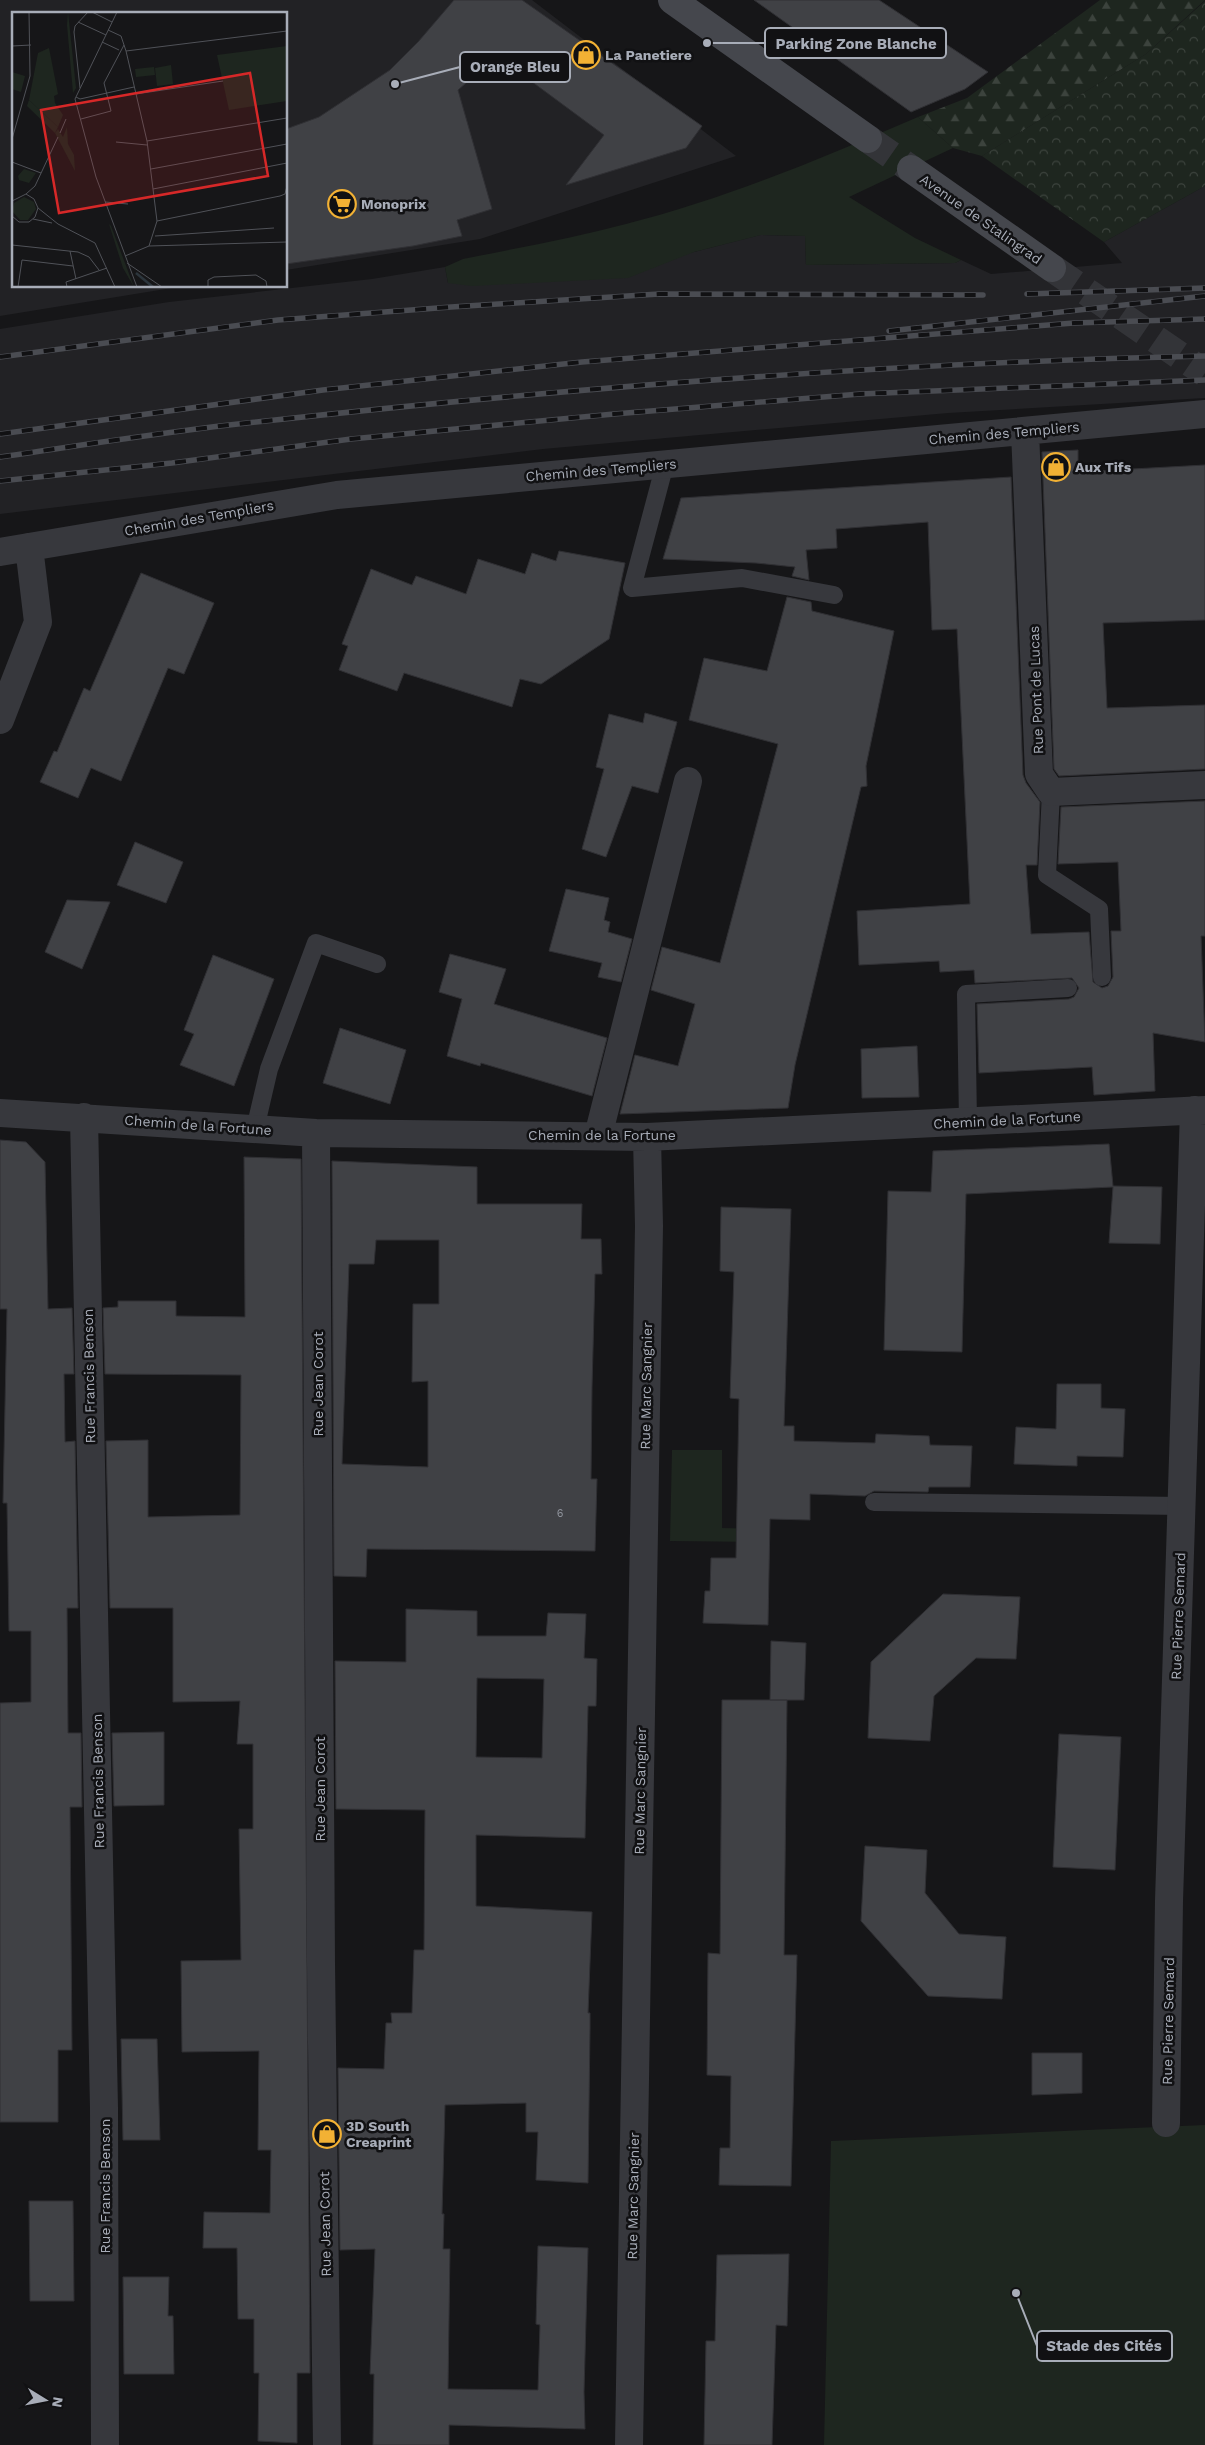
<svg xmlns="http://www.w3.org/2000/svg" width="1205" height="2445" font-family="'Work Sans',sans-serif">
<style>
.built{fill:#222225}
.grass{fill:#1e261f}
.forest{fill:url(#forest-firs)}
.park{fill:url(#park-crowns)}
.building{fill:#404145;stroke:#303034;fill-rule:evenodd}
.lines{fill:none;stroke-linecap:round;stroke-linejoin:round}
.secondary-tunnel{stroke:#333438;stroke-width:28;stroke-dasharray:28 14;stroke-linecap:butt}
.lane{stroke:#37383d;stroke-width:18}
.street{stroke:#37383d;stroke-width:28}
.secondary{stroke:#45474d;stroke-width:28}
.rail-casing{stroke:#4a4c52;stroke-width:5.5}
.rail{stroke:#111113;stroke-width:4;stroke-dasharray:11;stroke-linecap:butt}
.labels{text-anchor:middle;stroke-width:5;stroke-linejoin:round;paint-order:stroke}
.number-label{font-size:11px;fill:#8e929b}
.poi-label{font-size:14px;font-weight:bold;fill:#a8adb8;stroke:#111113;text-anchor:start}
.street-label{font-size:14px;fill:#a8adb8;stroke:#111113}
.inset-river{fill:none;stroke:#2c353c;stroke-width:2.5}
.inset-road{fill:none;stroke:#505258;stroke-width:1}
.view{fill:#d62828;fill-opacity:0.15;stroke:#d62828;stroke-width:2.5}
.inset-edge{fill:none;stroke:#a8adb8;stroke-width:2.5}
.leader{fill:none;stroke:#a8adb8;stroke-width:2}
.callout-dot{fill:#a8adb8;stroke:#111113;stroke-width:2}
.callout{fill:#111113;stroke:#a8adb8;stroke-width:2}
.callout-label{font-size:15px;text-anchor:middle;font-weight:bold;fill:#a8adb8}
</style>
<defs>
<pattern id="forest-firs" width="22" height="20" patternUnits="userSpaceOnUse" patternTransform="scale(1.25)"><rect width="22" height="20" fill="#1e261f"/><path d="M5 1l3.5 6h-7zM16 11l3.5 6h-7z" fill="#3c433d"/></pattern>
<pattern id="park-crowns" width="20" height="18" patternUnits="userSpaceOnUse" patternTransform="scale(1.25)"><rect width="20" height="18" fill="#1e261f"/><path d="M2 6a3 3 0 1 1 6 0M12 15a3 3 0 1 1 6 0" fill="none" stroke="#3c433d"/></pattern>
</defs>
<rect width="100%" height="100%" fill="#161618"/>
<path class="built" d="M 0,0 L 532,0 L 736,156 L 480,239 L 286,270 L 286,14 L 14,14 L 14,286 L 184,286 L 0,316 Z
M 1205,186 L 1205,398 L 948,413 L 543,449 L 0,514 L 0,329 L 169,302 L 372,279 L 445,267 L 448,283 L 694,252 L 760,235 L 805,236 L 806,265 L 955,263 L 961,260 L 991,274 L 1122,263 L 1104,242 Z"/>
<path class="grass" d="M 918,117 L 953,148 L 849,197 L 915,238 L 961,260 L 955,263 L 806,265 L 805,236 L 761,235 L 694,252 L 628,278 L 472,286 L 448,283 L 445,267 L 463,259 C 518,248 573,238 626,224 C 727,198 823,158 918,117 Z
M 672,1450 L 722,1450 L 722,1528 L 762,1529 L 762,1542 L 670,1541 Z
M 1205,2125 L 1205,2445 L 824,2445 L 831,2141 Z"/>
<path class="forest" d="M 1100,0 L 1205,0 L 1146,54 L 982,156 L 953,148 L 918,117 L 967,98 Z"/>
<path class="park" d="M 1205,1 L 1205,186 L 1104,242 L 982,156 L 1146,54 Z"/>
<path class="building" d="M 454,0 L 522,0 L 702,126 L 686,148 L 566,185 L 604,135 L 497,56 L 458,90 L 492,209 L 457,220 L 462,236 L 413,246 L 286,264 L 286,129 L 319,117 L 390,70 L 418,42 Z
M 754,0 L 879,0 L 988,72 L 965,89 L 911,112 Z
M 1078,450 L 1078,472 L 1205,465 L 1205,620 L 1103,623 L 1107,708 L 1205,705 L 1205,769 L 1059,776 L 1054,769 L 1042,452 Z
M 1011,477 L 1023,775 L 1026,783 L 1040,802 L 1037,865 L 1026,865 L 1031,934 L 1089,932 L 1093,982 L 1102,988 L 1108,986 L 1113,977 L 1111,931 L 1121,931 L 1118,862 L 1058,864 L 1061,807 L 1205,801 L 1205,936 L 1201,936 L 1205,1042 L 1153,1033 L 1155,1091 L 1094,1095 L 1092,1067 L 979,1073 L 977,1004 L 1069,999 L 1074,997 L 1079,988 L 1072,978 L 975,983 L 974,970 L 940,972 L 939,961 L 859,965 L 857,911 L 970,904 L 957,629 L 932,630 L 928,522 L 836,529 L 837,548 L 806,550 L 809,580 L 792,576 L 795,567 L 756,563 L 663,559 L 681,498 Z
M 559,551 L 625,563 L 609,639 L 541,684 L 520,679 L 512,707 L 404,673 L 397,691 L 339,670 L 348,646 L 342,644 L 371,569 L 412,585 L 416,576 L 466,594 L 478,559 L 525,574 L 532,553 L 556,561 Z
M 141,573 L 214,603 L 184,674 L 168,668 L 121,781 L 91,768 L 78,798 L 40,782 L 54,751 L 57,752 L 84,688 L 90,691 Z
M 787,597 L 811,602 L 812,611 L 894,631 L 866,766 L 867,786 L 861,787 L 795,1065 L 788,1108 L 620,1114 L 635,1055 L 678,1066 L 695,1004 L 651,990 L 662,947 L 720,963 L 778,744 L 689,720 L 704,658 L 767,671 Z
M 645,713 L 677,722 L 658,793 L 632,786 L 606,857 L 582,849 L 604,769 L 596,767 L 609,714 L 643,723 Z
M 135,842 L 183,862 L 166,903 L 117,885 Z
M 566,889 L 609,898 L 604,920 L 610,922 L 608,932 L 632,939 L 621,982 L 598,977 L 602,963 L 549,951 Z
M 67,900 L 110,902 L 82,969 L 45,952 Z
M 450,954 L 506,969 L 494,1004 L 607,1038 L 592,1096 L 481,1063 L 480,1066 L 447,1056 L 462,999 L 439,992 Z
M 213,955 L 274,979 L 234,1086 L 180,1065 L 194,1034 L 184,1030 Z
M 340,1028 L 406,1050 L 390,1104 L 323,1083 Z
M 917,1046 L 919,1097 L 862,1098 L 861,1049 Z
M 0,1140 L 26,1142 L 45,1162 L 48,1309 L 72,1308 L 74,1374 L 64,1374 L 65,1442 L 75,1441 L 78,1608 L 67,1608 L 68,1733 L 81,1733 L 82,1807 L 70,1807 L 72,2050 L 58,2050 L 58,2122 L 0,2122 L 0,1703 L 31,1702 L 31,1631 L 9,1631 L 7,1503 L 3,1503 L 7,1309 L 0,1309 Z
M 1109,1144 L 1113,1186 L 1162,1187 L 1160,1244 L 1109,1243 L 1113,1187 L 966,1194 L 962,1352 L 884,1350 L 888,1191 L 931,1192 L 933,1151 Z
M 244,1157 L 301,1159 L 310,2373 L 297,2373 L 297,2443 L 258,2441 L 259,2373 L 254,2373 L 254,2319 L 238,2319 L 237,2248 L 203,2248 L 204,2212 L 270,2213 L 271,2150 L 258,2150 L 259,2051 L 182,2052 L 181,1961 L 241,1960 L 239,1829 L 253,1829 L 253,1744 L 237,1744 L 240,1701 L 173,1702 L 173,1608 L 110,1608 L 106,1441 L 148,1440 L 148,1517 L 240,1515 L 241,1375 L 105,1374 L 103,1308 L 118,1307 L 118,1301 L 176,1301 L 176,1316 L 245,1317 Z
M 332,1161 L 477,1167 L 477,1204 L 582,1204 L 581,1239 L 601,1239 L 602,1274 L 595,1274 L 592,1387 L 591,1479 L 597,1479 L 595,1551 L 367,1549 L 366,1577 L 334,1576 ZM 376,1240 L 439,1240 L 439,1304 L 413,1304 L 412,1382 L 428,1381 L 428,1467 L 342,1464 L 349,1264 L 374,1264 Z
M 721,1207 L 791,1209 L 784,1426 L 794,1426 L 794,1441 L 875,1443 L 876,1434 L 929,1436 L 930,1445 L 972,1446 L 970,1487 L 929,1487 L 928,1492 L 874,1491 L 865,1496 L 810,1494 L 810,1520 L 770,1519 L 768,1625 L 703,1623 L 705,1591 L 710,1591 L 711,1558 L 736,1558 L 739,1399 L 730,1398 L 734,1272 L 720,1271 Z
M 1057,1384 L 1101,1384 L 1101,1408 L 1125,1409 L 1123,1457 L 1077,1456 L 1077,1466 L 1014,1464 L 1016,1427 L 1056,1429 Z
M 943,1594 L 1020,1597 L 1016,1659 L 976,1658 L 934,1696 L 930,1741 L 868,1738 L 871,1662 Z
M 406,1609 L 477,1611 L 477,1636 L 546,1636 L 548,1613 L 586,1614 L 584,1658 L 597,1659 L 596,1706 L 588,1706 L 585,1838 L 476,1835 L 476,1906 L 592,1912 L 588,2013 L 590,2013 L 590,2029 L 588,2183 L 536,2180 L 538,2132 L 526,2132 L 526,2103 L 445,2105 L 442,2214 L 444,2214 L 443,2249 L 450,2249 L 448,2389 L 538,2390 L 540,2325 L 536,2324 L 538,2246 L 588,2248 L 584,2392 L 585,2429 L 449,2425 L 449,2445 L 373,2445 L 374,2374 L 370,2374 L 375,2249 L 340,2250 L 338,2068 L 384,2069 L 386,2023 L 392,2023 L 391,2013 L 412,2013 L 414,1950 L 424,1950 L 425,1810 L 336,1809 L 335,1661 L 406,1662 ZM 477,1678 L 544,1679 L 542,1758 L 476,1757 Z
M 771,1641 L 806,1643 L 804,1700 L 770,1700 Z
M 722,1700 L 787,1700 L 784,1955 L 797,1955 L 791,2186 L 719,2185 L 720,2148 L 730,2148 L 731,2076 L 707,2075 L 708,1953 L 720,1954 Z
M 164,1732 L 164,1805 L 114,1806 L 112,1733 Z
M 1059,1734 L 1121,1737 L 1115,1870 L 1053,1867 Z
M 865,1846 L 927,1850 L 925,1893 L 959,1934 L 1006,1937 L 1002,1999 L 928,1996 L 861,1921 Z
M 121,2039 L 157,2039 L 160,2140 L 123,2140 Z
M 1032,2053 L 1082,2053 L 1082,2093 L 1032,2095 Z
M 29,2201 L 73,2201 L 74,2301 L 30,2301 Z
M 789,2254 L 787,2326 L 776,2325 L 772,2445 L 704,2445 L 706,2341 L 715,2341 L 717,2255 Z
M 123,2277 L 169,2277 L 168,2316 L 173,2316 L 174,2374 L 124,2374 Z"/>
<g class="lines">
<path class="secondary-tunnel" d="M 868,139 L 911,169
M 1052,268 L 1205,373"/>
<path class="lane" d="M 665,464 L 632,588 L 742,578 L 834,595
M 1051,792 L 1047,875 L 1099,909 L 1102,977
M 968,1122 L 966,994 L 1068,988
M 255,1129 L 269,1069 L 316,943 L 377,964
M 874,1502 L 1182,1506"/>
<path class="street" d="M 1025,431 L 1039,774 L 1051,792 L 1205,785
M 0,552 L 337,495 L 1205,414
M 0,720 L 38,622 L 29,547
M 0,1113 L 316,1133 L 647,1137 L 1205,1110
M 84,1117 L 104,2108 L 105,2445
M 316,1133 L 321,1963 L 327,2445
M 598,1136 L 688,781
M 1166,2123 L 1169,1901 L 1194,1110
M 629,2445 L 649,1226 L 647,1137"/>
<path class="secondary" d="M 672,0 L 868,139
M 911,169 L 1052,268"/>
<defs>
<path id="rail" d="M 1027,294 L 1205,288
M 889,331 L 1205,296
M 0,357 L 278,320 L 451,307 L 659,294 L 983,295
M 0,434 L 323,390 L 582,362 L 1074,323 L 1205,319
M 0,457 C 76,446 152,434 229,425 C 553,389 879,363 1205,356
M 0,481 L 172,463 L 351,439 L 614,414 L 860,394 L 1205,380"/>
</defs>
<use href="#rail" class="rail-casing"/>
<use href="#rail" class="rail"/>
</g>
<defs>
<symbol id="shop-ring" viewBox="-11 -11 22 22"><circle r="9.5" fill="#111113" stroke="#f2b134" stroke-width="1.5"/><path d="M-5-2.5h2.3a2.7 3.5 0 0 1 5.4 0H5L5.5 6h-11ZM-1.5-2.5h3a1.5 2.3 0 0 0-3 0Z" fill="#f2b134"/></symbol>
<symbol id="supermarket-ring" viewBox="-11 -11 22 22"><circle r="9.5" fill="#111113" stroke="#f2b134" stroke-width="1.5"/><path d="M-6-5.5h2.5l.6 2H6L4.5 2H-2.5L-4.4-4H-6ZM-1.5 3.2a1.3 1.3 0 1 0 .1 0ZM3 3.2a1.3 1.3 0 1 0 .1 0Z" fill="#f2b134"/></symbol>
</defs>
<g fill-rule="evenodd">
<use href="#shop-ring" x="570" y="39" width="32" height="32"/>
<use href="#supermarket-ring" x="326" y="188" width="32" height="32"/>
<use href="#shop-ring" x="1040" y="451" width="32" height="32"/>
<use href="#shop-ring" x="311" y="2118" width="32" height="32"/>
</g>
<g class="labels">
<g class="number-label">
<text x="560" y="1517">6</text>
</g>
<g class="poi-label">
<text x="605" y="60">La Panetiere</text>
<text x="361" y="209">Monoprix</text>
<text x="1075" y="472">Aux Tifs</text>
<text x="346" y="2131">3D South<tspan x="346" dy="16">Creaprint</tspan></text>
</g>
<g class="street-label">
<text transform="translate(981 219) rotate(35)" y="5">Avenue de Stalingrad</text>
<text transform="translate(1004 433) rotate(-5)" y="5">Chemin des Templiers</text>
<text transform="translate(601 470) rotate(-5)" y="5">Chemin des Templiers</text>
<text transform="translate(199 518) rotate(-10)" y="5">Chemin des Templiers</text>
<text transform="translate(1036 690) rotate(-92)" y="5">Rue Pont de Lucas</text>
<text transform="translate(1007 1120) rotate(-3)" y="5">Chemin de la Fortune</text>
<text transform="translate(198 1125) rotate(4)" y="5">Chemin de la Fortune</text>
<text x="602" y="1140">Chemin de la Fortune</text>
<text transform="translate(89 1376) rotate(-91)" y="5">Rue Francis Benson</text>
<text transform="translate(318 1384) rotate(-90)" y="5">Rue Jean Corot</text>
<text transform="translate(646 1386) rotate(-89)" y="5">Rue Marc Sangnier</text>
<text transform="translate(1178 1616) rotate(-88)" y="5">Rue Pierre Semard</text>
<text transform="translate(98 1781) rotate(-91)" y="5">Rue Francis Benson</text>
<text transform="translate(320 1789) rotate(-90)" y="5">Rue Jean Corot</text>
<text transform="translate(640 1791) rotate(-89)" y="5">Rue Marc Sangnier</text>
<text transform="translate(1168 2021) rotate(-89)" y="5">Rue Pierre Semard</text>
<text transform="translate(105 2186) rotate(-90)" y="5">Rue Francis Benson</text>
<text transform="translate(633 2196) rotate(-89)" y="5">Rue Marc Sangnier</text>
<text transform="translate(325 2224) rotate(-91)" y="5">Rue Jean Corot</text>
</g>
</g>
<g transform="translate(12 12)">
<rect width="275" height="275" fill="#161618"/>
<path d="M 56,0 L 64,76 L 61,81 L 55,13 ZM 275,34 L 275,89 L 217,98 L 205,43 ZM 159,53 L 161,72 L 145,74 L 143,56 ZM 142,55 L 143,63 L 124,65 L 123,57 ZM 0,60 L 13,64 L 9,80 L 0,77 ZM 55,115 L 56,132 L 62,143 L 63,159 L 43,121 L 46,117 L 51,125 ZM 12,157 L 24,161 L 17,171 L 7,168 L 6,164 ZM 12,185 L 22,190 L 24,197 L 16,208 L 8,208 L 0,199 L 2,191 ZM 97,212 L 99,214 L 122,275 L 111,256 Z" fill="#1e261f"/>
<path d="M 17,88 L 46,115 L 43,121 L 15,94 Z" fill="#1e261f"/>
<path d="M 37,36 L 46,82 L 42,84 L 43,91 L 51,103 L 46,115 L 17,88 L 26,41 Z" fill="#1e261f"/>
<path class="inset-river" d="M 124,261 L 141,275"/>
<path class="inset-road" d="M 80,0 L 100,10M 100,0 L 138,0M 66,10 L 94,23M 96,18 L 109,24 L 114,39 L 135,129 L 145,209 L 137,234 L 113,244M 90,30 L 107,38M 0,34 L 19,33M 114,39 L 275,19M 68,76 L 62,20 L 63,14 L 76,0M 124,82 L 211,69M 64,85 L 68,87 L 122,75M 63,87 L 84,165 L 125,275M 63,87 L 105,0M 69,107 L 99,99 L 92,71 L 112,33M 48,121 L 54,107M 0,127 L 18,64 L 17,0M 135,129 L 275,106M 104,130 L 135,133M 0,150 L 29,161M 139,157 L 275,132M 141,177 L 275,151M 14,182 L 23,174 L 46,125M 0,189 L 14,182 L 22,187 L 26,196 L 23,205 L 17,210 L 7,210 L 0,204M 93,190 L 116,192M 26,196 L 46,212 L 83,231 L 103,275M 21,207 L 40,211M 145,209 L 268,184 L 273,182 L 275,174M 143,224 L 262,216M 0,233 L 66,240 L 77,245 L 87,258M 137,234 L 275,230M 58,239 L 64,267M 115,251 L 150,275M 6,275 L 10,248 L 61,254M 55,275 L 54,270 L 95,256M 196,275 L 196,268 L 202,265 L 244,263 L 254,269 L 255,275"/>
<path class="view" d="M 238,61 L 256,164 L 47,201 L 29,98 Z"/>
<rect width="275" height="275" class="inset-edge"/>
</g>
<path class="leader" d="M707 43L765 43M395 84L460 67M1016 2293L1037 2346"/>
<g class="callout-dot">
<circle cx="707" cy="43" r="5"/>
<circle cx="395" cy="84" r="5"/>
<circle cx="1016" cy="2293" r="5"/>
</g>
<g class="callout">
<rect x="765" y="28" width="181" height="30" rx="5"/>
<rect x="460" y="52" width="110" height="30" rx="5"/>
<rect x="1037" y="2331" width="135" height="30" rx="5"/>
</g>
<g class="callout-label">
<text x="856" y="49">Parking Zone Blanche</text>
<text x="515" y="72">Orange Bleu</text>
<text x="1104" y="2351">Stade des Cités</text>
</g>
<g transform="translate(45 2400) rotate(100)" stroke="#111113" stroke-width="4" paint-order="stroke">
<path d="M0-4L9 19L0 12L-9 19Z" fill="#a8adb8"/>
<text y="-8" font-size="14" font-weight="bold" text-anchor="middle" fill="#a8adb8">N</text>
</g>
</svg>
